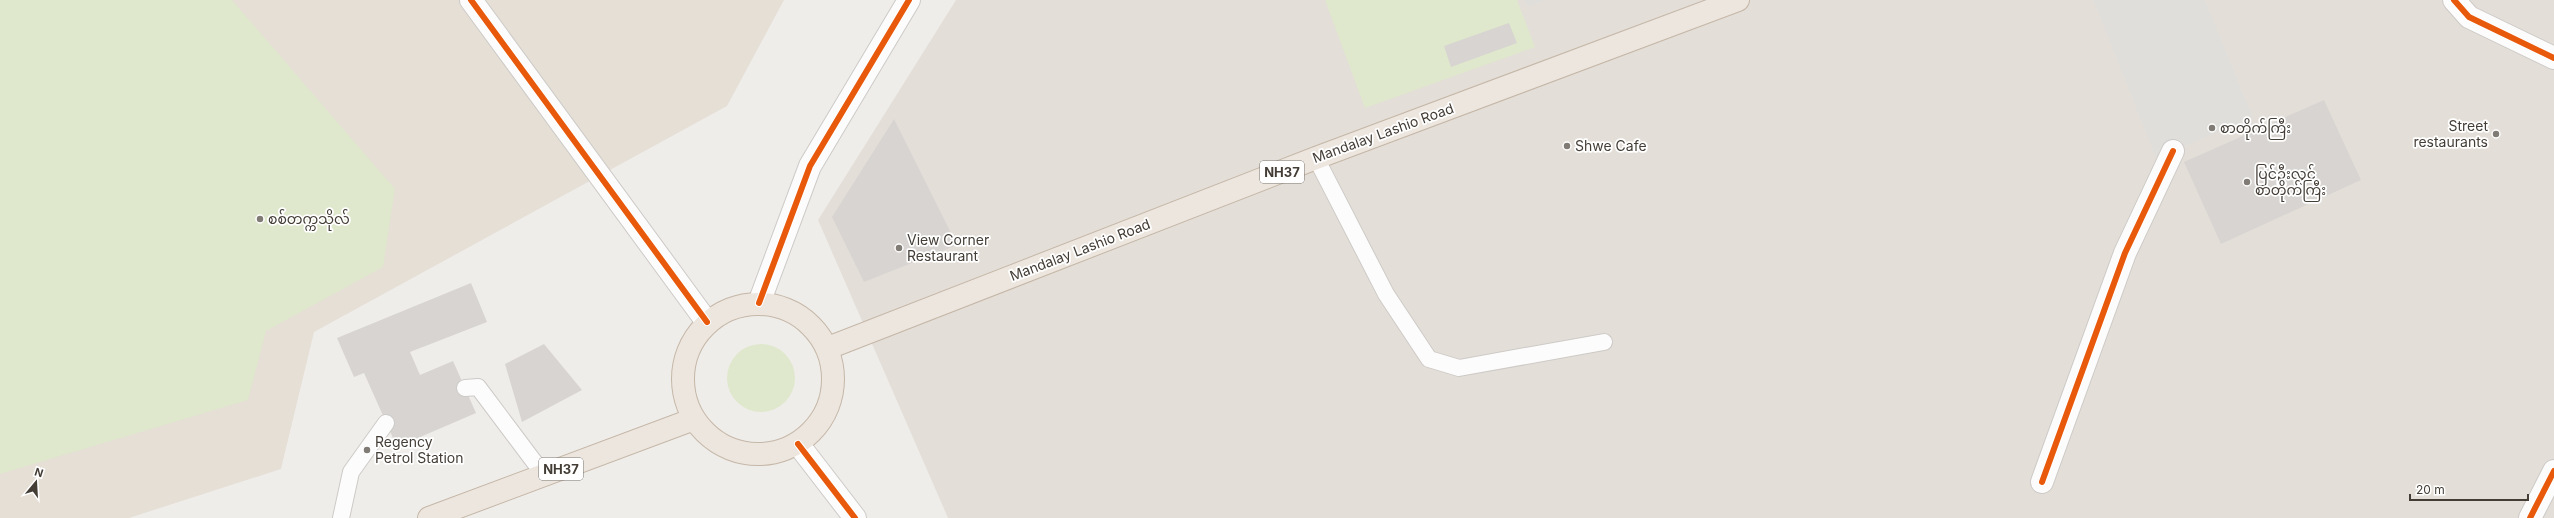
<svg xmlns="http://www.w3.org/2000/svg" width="2554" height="518" font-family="Inter,'Noto Sans Myanmar',sans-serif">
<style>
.residential{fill:#e3ded7}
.education{fill:#e5dfd6}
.green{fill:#dfe8cc}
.parking{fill:#e0dedb}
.building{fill:#d7d4d1}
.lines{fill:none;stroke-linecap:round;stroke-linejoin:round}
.service-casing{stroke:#cdcac7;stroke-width:18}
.minor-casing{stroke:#cdcac7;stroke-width:24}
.tertiary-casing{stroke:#cdcac7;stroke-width:24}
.trunk-casing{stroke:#c5b7a7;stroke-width:24}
.service{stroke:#fdfcfc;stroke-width:16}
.minor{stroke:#fdfcfc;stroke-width:22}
.tertiary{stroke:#fdfcfc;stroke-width:22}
.trunk{stroke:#ece6df;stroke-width:22}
.cycleway-casing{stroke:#fff;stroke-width:8}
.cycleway{stroke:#e8590c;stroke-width:6}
.poi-dot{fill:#807b75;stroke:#fff;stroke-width:1.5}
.labels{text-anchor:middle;stroke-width:3.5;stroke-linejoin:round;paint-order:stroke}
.shield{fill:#fff;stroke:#7c7772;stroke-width:1}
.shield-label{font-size:13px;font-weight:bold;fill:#443d36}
.poi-label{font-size:14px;fill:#443d36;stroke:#fff;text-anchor:start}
.street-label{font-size:14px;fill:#443d36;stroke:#fff}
</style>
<rect width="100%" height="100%" fill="#efedea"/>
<path class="residential" d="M 956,0 L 2554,0 L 2554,518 L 948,518 L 818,220 Z"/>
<path class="education" d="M 0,0 L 784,0 L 727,106 L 314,332 L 281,469 L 129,518 L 0,518 Z"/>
<path class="green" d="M 0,0 L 232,0 L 395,189 L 383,267 L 266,331 L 248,400 L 0,474 Z
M 1325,0 L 1517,0 L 1535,47 L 1365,108 Z
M727 378a34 34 0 1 1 68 0a34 34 0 1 1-68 0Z"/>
<path class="parking" d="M 1525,0 L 1546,0 L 1527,7 Z
M 2093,0 L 2205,0 L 2253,118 L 2156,158 Z"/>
<path class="building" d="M 1509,23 L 1517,43 L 1451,67 L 1444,46 Z
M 2324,100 L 2361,180 L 2221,244 L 2184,162 Z
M 894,119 L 957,245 L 864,282 L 832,217 Z
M 471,283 L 487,322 L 410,352 L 420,375 L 453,361 L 476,413 L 397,447 L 364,373 L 354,377 L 337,338 Z
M 544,344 L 582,390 L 522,422 L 505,364 Z"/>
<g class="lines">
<defs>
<path id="service" d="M 1316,158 L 1386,294 L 1429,359 L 1459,368 L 1604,342
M 465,388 L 478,387 L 544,475
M 341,518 L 351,472 L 386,423"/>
<path id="minor" d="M 2454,0 L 2469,17 L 2554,58
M 759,303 L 810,166 L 909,0
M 2042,482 L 2125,253 L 2173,151
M 2530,518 L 2554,471"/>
<path id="tertiary" d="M 471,0 L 707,322
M 798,444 L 855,518"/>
<path id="trunk" d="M683 379a75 75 0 1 1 150 0a75 75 0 1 1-150 0Z
M 828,348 L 1316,158 L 1738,0
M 429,518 L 694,419"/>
</defs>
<use href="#service" class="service-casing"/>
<use href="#minor" class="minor-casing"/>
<use href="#tertiary" class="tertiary-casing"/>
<use href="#trunk" class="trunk-casing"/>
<use href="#service" class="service"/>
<use href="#minor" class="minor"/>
<use href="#tertiary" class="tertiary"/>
<use href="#trunk" class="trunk"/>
<defs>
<path id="cycleway" d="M 471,0 L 707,322
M 2454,0 L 2469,17 L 2554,58
M 759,303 L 810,166 L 909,0
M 798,444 L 855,518
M 2042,482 L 2125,253 L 2173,151
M 2530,518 L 2554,471"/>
</defs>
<use href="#cycleway" class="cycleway-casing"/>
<use href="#cycleway" class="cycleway"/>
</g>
<g class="poi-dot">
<circle cx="2212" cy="128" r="4"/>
<circle cx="2496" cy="134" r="4"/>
<circle cx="1567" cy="146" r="4"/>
<circle cx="2247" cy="182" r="4"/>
<circle cx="260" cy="219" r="4"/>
<circle cx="899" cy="248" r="4"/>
<circle cx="367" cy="450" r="4"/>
</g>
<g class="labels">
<g class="shield">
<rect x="1260" y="161" width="44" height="22" rx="3"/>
<rect x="539" y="458" width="44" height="22" rx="3"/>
</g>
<g class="shield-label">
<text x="1282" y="177">NH37</text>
<text x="561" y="474">NH37</text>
</g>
<g class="poi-label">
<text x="2488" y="131" text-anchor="end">Street<tspan x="2488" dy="16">restaurants</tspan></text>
<text x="2220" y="133">စာတိုက်ကြီး</text>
<text x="1575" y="151">Shwe Cafe</text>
<text x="2255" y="179">ပြင်ဦးလွင်<tspan x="2255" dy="16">စာတိုက်ကြီး</tspan></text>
<text x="268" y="224">စစ်‌တက္ကသိုလ်</text>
<text x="907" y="245">View Corner<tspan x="907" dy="16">Restaurant</tspan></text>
<text x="375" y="447">Regency<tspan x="375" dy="16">Petrol Station</tspan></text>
</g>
<g class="street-label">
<text transform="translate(1383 133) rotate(-20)" y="5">Mandalay Lashio Road</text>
<text transform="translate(1080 250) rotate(-21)" y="5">Mandalay Lashio Road</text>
</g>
</g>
<g transform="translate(36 482) rotate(18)" stroke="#ffffff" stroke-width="3" paint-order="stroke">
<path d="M0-3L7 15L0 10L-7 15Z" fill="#443d36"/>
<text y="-6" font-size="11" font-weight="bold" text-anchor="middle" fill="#443d36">N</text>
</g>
<path d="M2410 494v6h118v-6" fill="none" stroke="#443d36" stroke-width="2"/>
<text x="2416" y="494" font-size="12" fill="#443d36" stroke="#ffffff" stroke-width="3" paint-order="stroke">20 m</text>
</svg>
